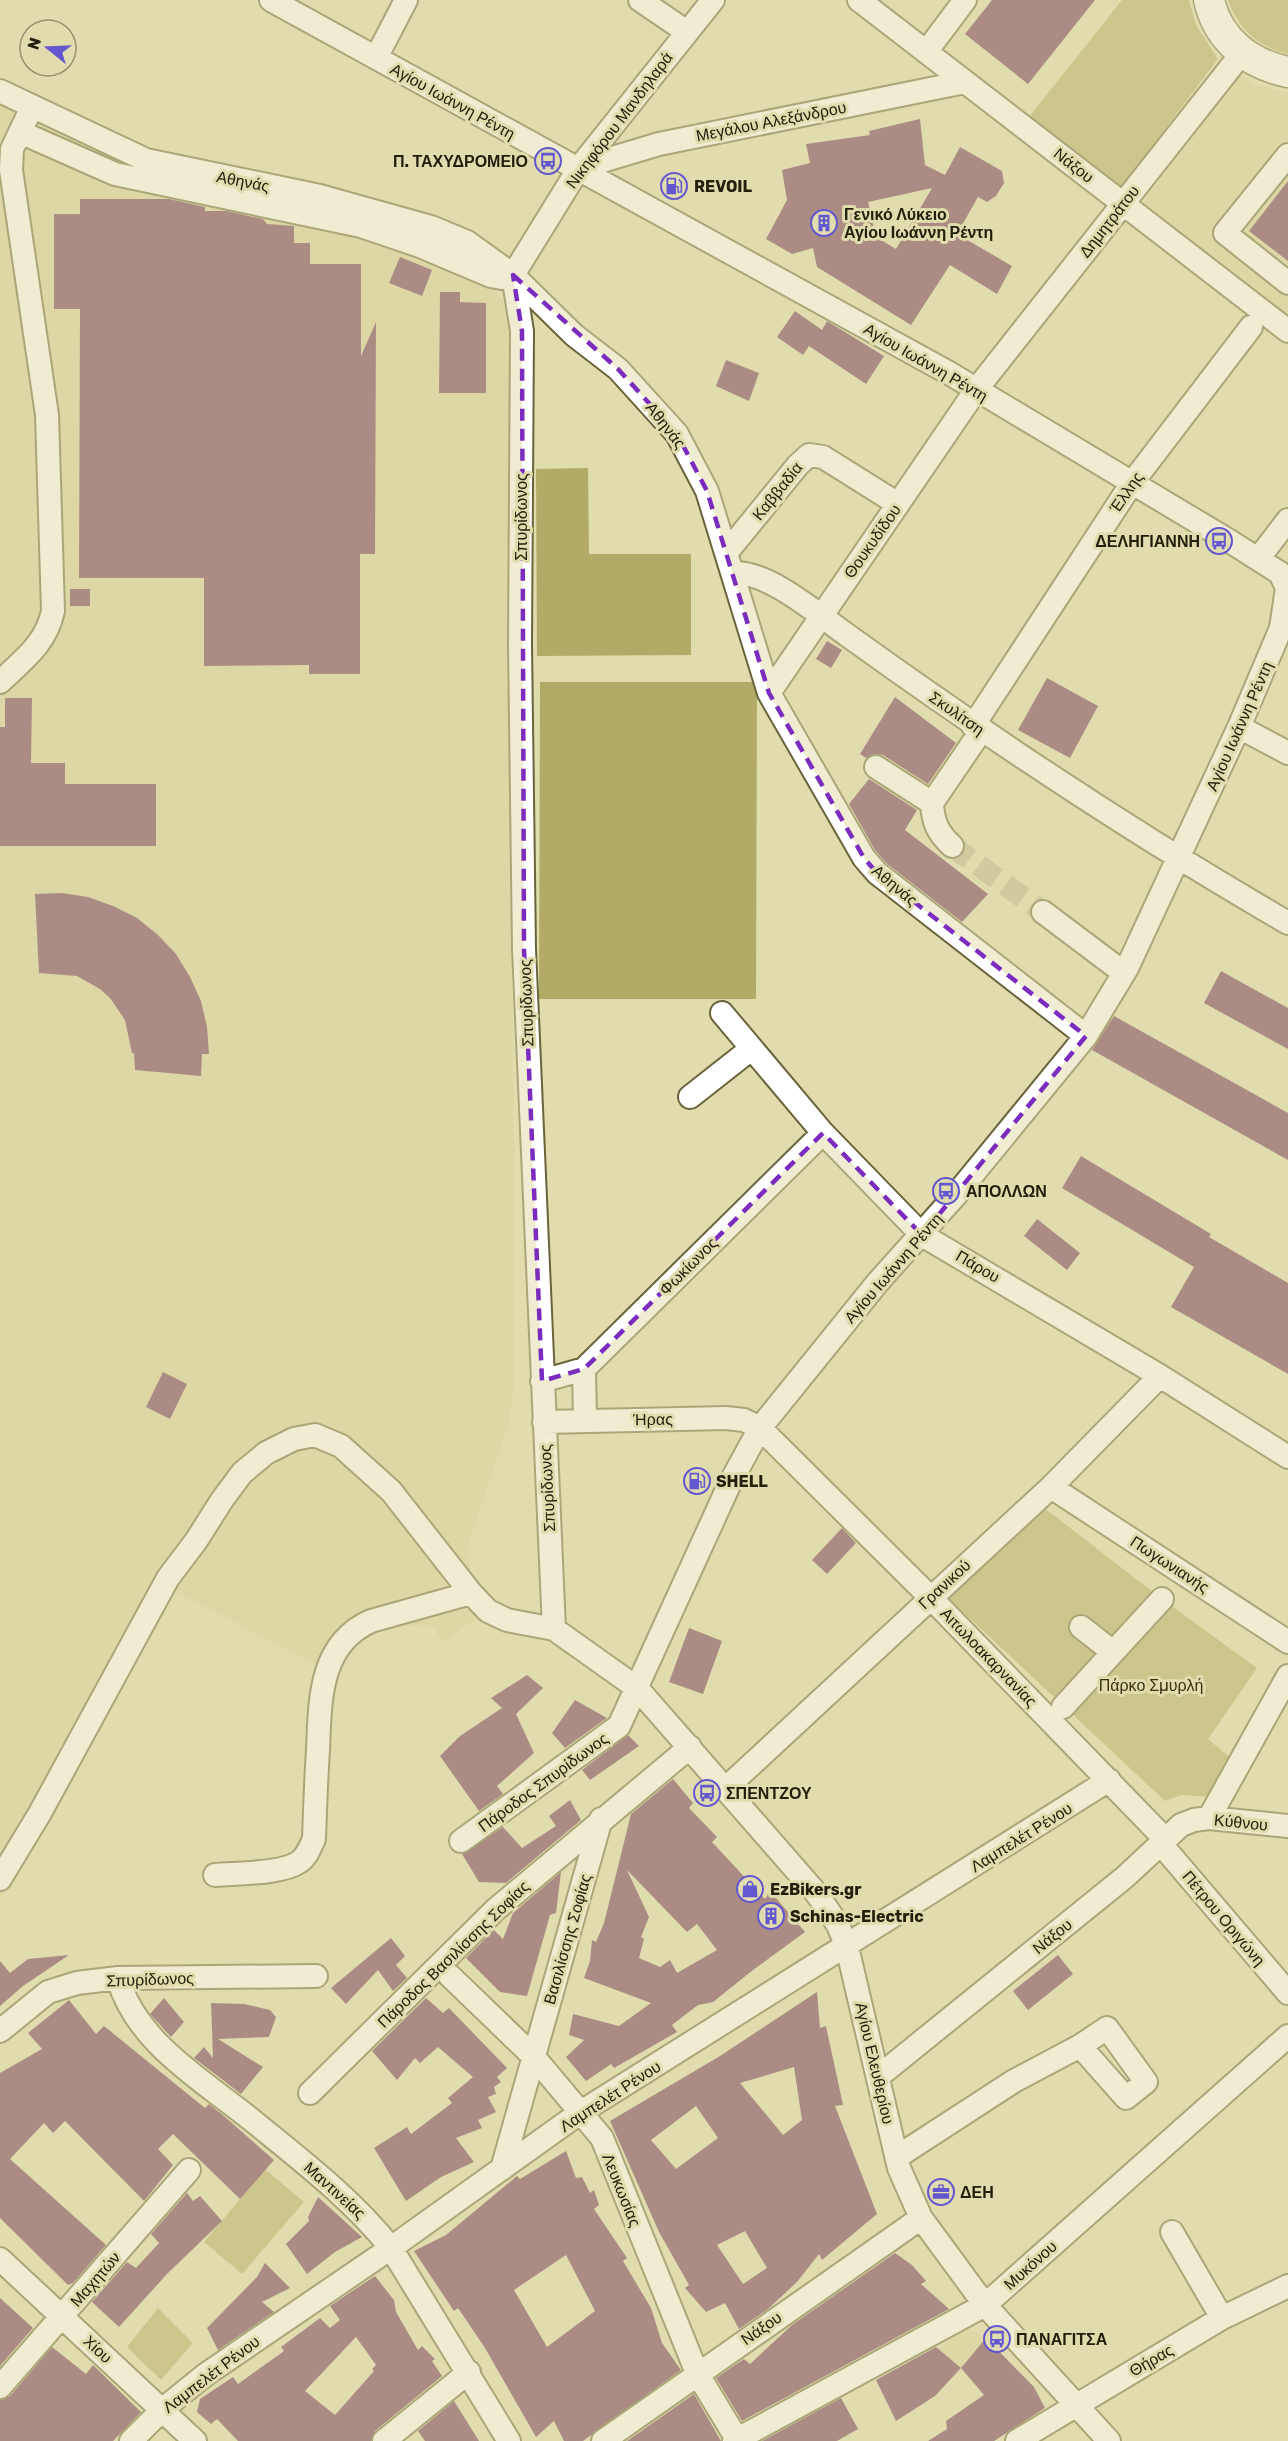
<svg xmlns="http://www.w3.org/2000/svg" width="1288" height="2441" font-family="Rubik,sans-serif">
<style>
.built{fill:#d6d099}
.green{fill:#b2aa67}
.building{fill:#682b53;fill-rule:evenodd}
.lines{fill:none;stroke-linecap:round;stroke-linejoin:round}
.minor-tunnel{stroke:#bbb68d;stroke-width:22;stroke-dasharray:22 11;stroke-linecap:butt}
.minor-casing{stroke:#696439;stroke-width:26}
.major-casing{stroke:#696439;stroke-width:33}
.minor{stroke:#fff;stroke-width:22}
.major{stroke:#fff;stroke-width:30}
.marked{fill:none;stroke:#7b2cbf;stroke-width:4.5;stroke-dasharray:12 8;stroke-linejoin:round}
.labels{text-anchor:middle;stroke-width:6;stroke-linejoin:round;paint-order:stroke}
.street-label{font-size:16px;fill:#22200d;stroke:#e1dcad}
.poi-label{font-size:16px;font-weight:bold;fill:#22200d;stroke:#e1dcad;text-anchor:start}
.park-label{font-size:16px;fill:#373310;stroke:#e1dcad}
</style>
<rect width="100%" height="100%" fill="#e1dcad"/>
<path class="built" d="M 1239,75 L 1254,84 L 1288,93 L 1288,181 L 1249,231 L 1288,261 L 1288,320 L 1140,207 Z
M 0,101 L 117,160 L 143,169 L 469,256 L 510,310 L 508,602 L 515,1238 L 513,1390 L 509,1423 L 467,1549 L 476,1619 L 443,1642 L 433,1627 L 393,1626 L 369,1632 L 350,1644 L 334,1673 L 169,1589 L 0,1897 Z
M 964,2327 L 986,2338 L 961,2368 L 939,2349 Z"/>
<path class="green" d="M 1122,0 L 1189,0 L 1196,25 L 1218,59 L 1120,189 L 1029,117 Z
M 1228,0 L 1288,0 L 1288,54 C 1258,47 1238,29 1228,0 Z
M 588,468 L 589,554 L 691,554 L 691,655 L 537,656 L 536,469 Z
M 540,682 L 757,682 L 756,999 L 539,999 Z
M 1043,1507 L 1162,1599 L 1257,1668 L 1208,1739 L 1232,1759 L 1210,1797 L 1181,1795 L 1165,1801 L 946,1596 Z
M 265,2169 L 304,2202 L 242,2274 L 204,2242 Z
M 158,2308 L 193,2343 L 161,2380 L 127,2347 Z"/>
<path class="building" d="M 992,0 L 1095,0 L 1028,84 L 965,34 Z
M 920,119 L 925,165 L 945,175 L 960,147 L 1002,171 L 1004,183 L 996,196 L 987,202 L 978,197 L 957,234 L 1012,266 L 997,294 L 950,265 L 911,325 L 817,267 L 813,248 L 792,254 L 766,239 L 787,200 L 782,170 L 810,163 L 806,144 L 870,135 L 869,131 ZM 932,188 L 896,249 L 876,237 L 868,202 Z
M 671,173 L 685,178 L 678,200 L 664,195 Z
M 1288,181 L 1288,261 L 1249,231 Z
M 80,199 L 169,199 L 205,207 L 205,211 L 227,211 L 263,219 L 267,224 L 294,226 L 294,243 L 310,243 L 310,264 L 361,264 L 361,356 L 376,322 L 375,554 L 360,554 L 360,674 L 309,674 L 309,665 L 204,666 L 204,578 L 79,578 L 80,309 L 54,309 L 54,214 L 80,214 Z
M 400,257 L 432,270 L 422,296 L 389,283 Z
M 440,292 L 460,292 L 460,302 L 486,303 L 486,393 L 439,393 Z
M 795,311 L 822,330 L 827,321 L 884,356 L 866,384 L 809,346 L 803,355 L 777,337 Z
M 726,360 L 759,373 L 749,401 L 716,386 Z
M 70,589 L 90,589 L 90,606 L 70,606 Z
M 827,641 L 842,650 L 831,668 L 816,659 Z
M 1047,678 L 1098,706 L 1070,758 L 1018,730 Z
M 895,697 L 956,743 L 928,784 L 883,755 L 876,754 L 866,758 L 860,754 Z
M 5,698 L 32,698 L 31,763 L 65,763 L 65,784 L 156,784 L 156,846 L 0,846 L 0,727 L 5,727 Z
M 869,779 L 917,810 L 905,830 L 988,894 L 962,922 L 886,863 L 875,850 L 849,804 Z
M 62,893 L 88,897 L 113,906 L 137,918 L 158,935 L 176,954 L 190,977 L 201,1001 L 207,1027 L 209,1054 L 202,1054 L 201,1076 L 135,1070 L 134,1053 L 132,1053 L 125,1020 L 110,998 L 100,989 L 77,976 L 39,973 L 35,894 Z
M 1221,971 L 1288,1008 L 1288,1049 L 1204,1003 Z
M 1114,1016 L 1288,1113 L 1288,1160 L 1092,1050 Z
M 1081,1156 L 1211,1234 L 1209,1237 L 1288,1283 L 1288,1374 L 1171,1307 L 1194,1267 L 1062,1188 Z
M 1037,1219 L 1080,1253 L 1067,1270 L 1024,1236 Z
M 163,1372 L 187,1384 L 170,1419 L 146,1407 Z
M 688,1470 L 711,1478 L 706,1492 L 683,1483 Z
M 842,1528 L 856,1543 L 827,1574 L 812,1560 Z
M 689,1628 L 722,1641 L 703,1694 L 669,1682 Z
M 527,1675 L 543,1688 L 516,1714 L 534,1753 L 497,1786 L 503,1794 L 479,1811 L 440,1756 L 460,1736 L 502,1708 L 491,1698 Z
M 575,1700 L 607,1718 L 565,1748 L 552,1733 Z
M 628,1735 L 639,1746 L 590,1780 L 582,1770 Z
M 673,1779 L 693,1803 L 689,1808 L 717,1837 L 712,1842 L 765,1899 L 770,1891 L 805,1932 L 753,1970 L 713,2002 L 698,2005 L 672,2025 L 677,2032 L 614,2068 L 611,2064 L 586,2081 L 566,2057 L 584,2040 L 569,2035 L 573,2014 L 619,2026 L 651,2003 L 584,1978 L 590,1961 L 592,1940 L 596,1942 L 604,1923 L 631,1814 ZM 627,1870 L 687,1932 L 697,1924 L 717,1950 L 677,1973 L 670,1960 L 660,1967 L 639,1958 L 644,1939 L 641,1937 L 649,1917 Z
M 570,1800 L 581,1820 L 506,1883 L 479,1882 L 462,1854 L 503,1827 L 522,1848 L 556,1826 L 549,1816 Z
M 561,1872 L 556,1913 L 550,1915 L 527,1996 L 500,1992 L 466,1958 L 494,1930 L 503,1939 L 513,1913 Z
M 391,1938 L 405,1956 L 396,1965 L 407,1978 L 393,1991 L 378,1970 L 346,2004 L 331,1988 Z
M 69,1955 L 23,1986 L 0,2006 L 0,1961 L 10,1973 L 28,1959 Z
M 1058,1955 L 1073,1974 L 1028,2010 L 1013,1991 Z
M 817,1992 L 820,2028 L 826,2026 L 843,2105 L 835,2106 L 877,2214 L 822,2260 L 819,2254 L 797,2282 L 768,2309 L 739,2329 L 725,2303 L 706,2312 L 685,2288 L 689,2285 L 659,2232 L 610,2121 L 720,2056 ZM 794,2067 L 802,2120 L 783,2135 L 740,2083 ZM 696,2106 L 718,2138 L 676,2169 L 651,2140 ZM 745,2231 L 767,2268 L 743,2284 L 717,2245 Z
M 164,1998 L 184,2022 L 171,2037 L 150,2014 Z
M 426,1998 L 443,2013 L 449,2008 L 507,2068 L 497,2077 L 501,2082 L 494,2087 L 496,2094 L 488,2097 L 496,2112 L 478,2120 L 482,2128 L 456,2138 L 474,2162 L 441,2177 L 406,2201 L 374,2148 L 407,2127 L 411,2134 L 452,2103 L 448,2098 L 473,2077 L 438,2047 L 420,2063 L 415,2058 L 397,2080 L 372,2051 Z
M 69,2000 L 96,2034 L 104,2026 L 205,2108 L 209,2104 L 224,2116 L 274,2160 L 240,2199 L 173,2134 L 158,2149 L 173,2165 L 144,2201 L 65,2121 L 53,2133 L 44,2123 L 10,2159 L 106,2245 L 73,2283 L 68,2285 L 0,2218 L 0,2073 L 42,2049 L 28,2033 Z
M 211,2003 L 244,2004 L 270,2010 L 276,2017 L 269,2037 L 218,2039 L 263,2067 L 241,2094 L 194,2058 L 204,2047 L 213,2058 Z
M 566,2151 L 576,2178 L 582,2177 L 590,2193 L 594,2190 L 599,2205 L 594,2209 L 627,2258 L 623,2261 L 651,2308 L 662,2343 L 681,2370 L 583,2441 L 564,2441 L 554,2421 L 536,2437 L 485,2348 L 458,2308 L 454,2311 L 414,2251 L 446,2235 L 517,2176 L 520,2179 ZM 566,2255 L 595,2311 L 547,2347 L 514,2290 Z
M 187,2193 L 193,2201 L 200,2196 L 222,2221 L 167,2274 L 119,2327 L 92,2302 L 127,2262 L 136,2268 L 159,2243 L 151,2234 Z
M 318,2197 L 362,2237 L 335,2252 L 307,2274 L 286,2244 L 309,2221 L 308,2217 Z
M 895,2253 L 912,2265 L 926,2281 L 921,2284 L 949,2309 L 742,2421 L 716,2378 L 744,2359 L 750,2364 L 792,2325 Z
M 265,2263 L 290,2288 L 262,2302 L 274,2312 L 218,2350 L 207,2328 L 257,2277 Z
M 375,2276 L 394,2300 L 396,2312 L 418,2350 L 422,2346 L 435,2359 L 432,2361 L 442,2376 L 375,2431 L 371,2441 L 238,2441 L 217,2419 L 211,2424 L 197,2412 L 200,2399 L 233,2377 L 238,2384 L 284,2351 L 281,2347 L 320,2318 L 330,2328 L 340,2320 L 330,2306 ZM 356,2337 L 376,2365 L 372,2369 L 374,2371 L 335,2415 L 305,2391 Z
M 0,2298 L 33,2328 L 0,2366 Z
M 986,2338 L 1034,2387 L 1045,2408 L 994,2441 L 928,2441 L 947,2429 L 946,2421 L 984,2395 L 961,2368 Z
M 52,2347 L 86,2374 L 93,2365 L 141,2412 L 113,2441 L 0,2441 L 0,2400 L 10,2396 Z
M 936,2347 L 961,2368 L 935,2396 L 896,2421 L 876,2380 Z
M 694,2394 L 721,2441 L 627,2441 Z
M 841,2398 L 858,2429 L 837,2441 L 762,2441 Z
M 454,2401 L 479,2441 L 425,2441 L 418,2431 Z"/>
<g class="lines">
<path class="minor-tunnel" d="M 952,846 L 1043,912"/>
<defs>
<path id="minor" d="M 271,0 L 949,373 L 1231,542 L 1280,573 L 1287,588 L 1281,628 L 1239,727 L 1127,968 L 1086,1036 L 955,1196 L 878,1282 L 760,1428 L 730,1483 L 619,1726 L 461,1841
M 640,0 L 687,32
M 859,0 L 1288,331
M 926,52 L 965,0
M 376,58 L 406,0
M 0,91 L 146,160 L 320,196 L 431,227 L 467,242 L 513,275 L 574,335 L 618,369 L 677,434 L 707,491 L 769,693 L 864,858 L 877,873 L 1086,1036
M 20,132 L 115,174 L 361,226 L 420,246 L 491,276 L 502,278 L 513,275
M 1288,155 L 1225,233 L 1288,283
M 579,168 L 659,144 L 965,82
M 513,275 L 522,331 L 520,644 L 524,949 L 554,1629
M 513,275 L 579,168 L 713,0
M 727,552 L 798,465 L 809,455 L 823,457 L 898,504
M 1258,559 L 1288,520
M 734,573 C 768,571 819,615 847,635 C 990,738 1136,835 1288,923
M 0,682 C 23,660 46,644 53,611 L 47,415 L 11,170 L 12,149 L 32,107
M 769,693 L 976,390 L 1242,53
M 973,726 L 1132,483 L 1251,327
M 1239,727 L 1288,753
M 876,767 L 932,803 L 981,731
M 932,803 C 933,823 938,833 952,846
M 1043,912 L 1124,973
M 722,1013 L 823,1133 L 922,1235 L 1160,1376 L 1288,1457
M 690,1097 L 751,1049
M 584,1369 L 585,1419
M 542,1381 L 584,1369 L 823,1133
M 544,1422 L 726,1418 L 744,1420 L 760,1428 L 930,1597 L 1165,1839
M 1051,1487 L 1288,1642
M 1081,1627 L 1113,1652
M 1063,1707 L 1162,1599
M 725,1789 L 1051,1487 L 1160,1376
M 1209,1818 L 1288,1676
M 1160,1843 L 1288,1993
M 215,1875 C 236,1873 282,1874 299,1862 C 307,1857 310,1847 314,1839 C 315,1809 316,1779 318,1750 C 320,1701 319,1644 371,1621 L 471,1593
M 0,1879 L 40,1813 L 168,1578 L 196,1541 L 222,1500 L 242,1473 L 266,1453 L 294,1439 L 315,1435 L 341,1446 L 391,1491 L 471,1593 L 488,1611 L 507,1620 L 554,1629 L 637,1688 L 817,1894 L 838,1925 L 847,1947 L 899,2168 L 921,2218 L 985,2305 L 1109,2441
M 450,1976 L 534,2057 L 602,2138 L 697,2373 L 738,2441
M 118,1978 C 136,2043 204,2081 253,2121 C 302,2161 352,2199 391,2248 L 509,2441
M 0,2031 L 48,1992 L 77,1983 L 118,1978 L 316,1976
M 879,2076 L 1125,1877 L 1181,1825 L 1194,1820 L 1209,1818 L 1288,1826
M 310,2093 L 495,1910 L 690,1747
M 897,2157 L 1014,2081 L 1080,2046 L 1126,2098 L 1146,2082 L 1107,2028 L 1080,2046
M 502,2169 L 601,1819
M 1172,2232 L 1222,2318
M 0,2259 L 195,2441
M 0,2387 L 189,2170
M 131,2441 L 163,2409 L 205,2375 L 391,2248 L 581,2112 L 1109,1780
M 384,2441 L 469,2372
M 603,2441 L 921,2218
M 734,2441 L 985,2305 L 1288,2036
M 1017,2441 L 1222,2318 L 1288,2286"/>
<path id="major" d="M 1209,0 C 1218,40 1249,64 1288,72"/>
</defs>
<use href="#minor" class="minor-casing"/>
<use href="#major" class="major-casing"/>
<use href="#minor" class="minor"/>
<use href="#major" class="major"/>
</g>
<path d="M0 0H1288V2441H0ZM 513,275 L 618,369 L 677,434 L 707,491 L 769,693 L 864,858 L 877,873 L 1086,1036 L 922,1235 L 823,1133 L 584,1369 L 542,1381 L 524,949 L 522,331 Z" fill="#e1dcad" fill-opacity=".55" fill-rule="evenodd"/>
<path class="marked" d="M 513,275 L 618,369 L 677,434 L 707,491 L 769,693 L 864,858 L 877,873 L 1086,1036 L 922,1235 L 823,1133 L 584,1369 L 542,1381 L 524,949 L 522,331 Z"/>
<defs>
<symbol id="bus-ring" viewBox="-11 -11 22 22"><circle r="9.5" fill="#e1dcad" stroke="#6357d0" stroke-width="1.5"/><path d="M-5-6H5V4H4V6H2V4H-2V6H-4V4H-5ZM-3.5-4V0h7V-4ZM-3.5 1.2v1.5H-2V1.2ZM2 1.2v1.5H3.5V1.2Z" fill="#6357d0"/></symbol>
<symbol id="fuel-ring" viewBox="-11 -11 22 22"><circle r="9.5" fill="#e1dcad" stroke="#6357d0" stroke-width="1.5"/><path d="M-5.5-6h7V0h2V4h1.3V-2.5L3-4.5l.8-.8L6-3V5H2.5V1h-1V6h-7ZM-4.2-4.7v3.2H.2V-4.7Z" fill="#6357d0"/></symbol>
<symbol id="building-ring" viewBox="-11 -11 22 22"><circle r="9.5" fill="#e1dcad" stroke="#6357d0" stroke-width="1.5"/><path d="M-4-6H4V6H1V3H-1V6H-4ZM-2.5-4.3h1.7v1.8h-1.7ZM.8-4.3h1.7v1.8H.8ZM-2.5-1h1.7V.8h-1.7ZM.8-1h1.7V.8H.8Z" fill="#6357d0"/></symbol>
<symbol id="shop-ring" viewBox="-11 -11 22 22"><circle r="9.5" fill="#e1dcad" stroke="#6357d0" stroke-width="1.5"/><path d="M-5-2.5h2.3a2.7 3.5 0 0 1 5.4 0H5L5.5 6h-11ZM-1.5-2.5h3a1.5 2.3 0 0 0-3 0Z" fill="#6357d0"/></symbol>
<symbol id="office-ring" viewBox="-11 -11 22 22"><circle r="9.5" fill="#e1dcad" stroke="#6357d0" stroke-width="1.5"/><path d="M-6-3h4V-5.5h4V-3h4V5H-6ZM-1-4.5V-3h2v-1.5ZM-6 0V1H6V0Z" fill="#6357d0"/></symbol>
</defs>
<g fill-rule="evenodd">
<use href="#bus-ring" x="533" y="146" width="30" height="30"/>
<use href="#fuel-ring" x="659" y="171" width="30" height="30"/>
<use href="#building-ring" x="809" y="208" width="30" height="30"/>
<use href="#bus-ring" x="1204" y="526" width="30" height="30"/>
<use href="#bus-ring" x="931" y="1176" width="30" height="30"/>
<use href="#fuel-ring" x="682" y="1466" width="30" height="30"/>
<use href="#bus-ring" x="692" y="1778" width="30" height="30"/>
<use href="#shop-ring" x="735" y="1874" width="30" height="30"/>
<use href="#building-ring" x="756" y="1901" width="30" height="30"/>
<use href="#office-ring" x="926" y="2177" width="30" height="30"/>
<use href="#bus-ring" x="982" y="2324" width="30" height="30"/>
</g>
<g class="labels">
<g class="street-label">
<text transform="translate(453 101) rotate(29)" y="6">Αγίου Ιωάννη Ρέντη</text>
<text transform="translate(619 120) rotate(-53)" y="6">Νικηφόρου Μανδηλαρά</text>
<text transform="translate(771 121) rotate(-11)" y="6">Μεγάλου Αλεξάνδρου</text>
<text transform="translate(1074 165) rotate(38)" y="6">Νάξου</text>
<text transform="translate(243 181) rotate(11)" y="6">Αθηνάς</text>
<text transform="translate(1109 221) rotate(-52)" y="6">Δημητράτου</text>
<text transform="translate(926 362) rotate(30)" y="6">Αγίου Ιωάννη Ρέντη</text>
<text transform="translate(666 425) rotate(52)" y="6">Αθηνάς</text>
<text transform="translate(777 491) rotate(-51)" y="6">Καββαδία</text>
<text transform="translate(1126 492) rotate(-55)" y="6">Έλλης</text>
<text transform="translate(521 517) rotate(-90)" y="6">Σπυρίδωνος</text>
<text transform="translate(872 541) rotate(-55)" y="6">Θουκυδίδου</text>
<text transform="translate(957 713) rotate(35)" y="6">Σκυλίτση</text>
<text transform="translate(1239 726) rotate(-66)" y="6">Αγίου Ιωάννη Ρέντη</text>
<text transform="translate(895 885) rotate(40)" y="6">Αθηνάς</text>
<text transform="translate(526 1003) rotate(-92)" y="6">Σπυρίδωνος</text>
<text transform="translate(688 1266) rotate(-45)" y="6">Φωκίωνος</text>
<text transform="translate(978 1266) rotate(30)" y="6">Πάρου</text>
<text transform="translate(893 1268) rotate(-49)" y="6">Αγίου Ιωάννη Ρέντη</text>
<text transform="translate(653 1419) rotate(-1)" y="6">Ήρας</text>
<text transform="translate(547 1488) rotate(-93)" y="6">Σπυρίδωνος</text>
<text transform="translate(1170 1564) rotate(33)" y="6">Πωγωνιανής</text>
<text transform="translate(944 1584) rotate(-43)" y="6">Γρανικού</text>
<text transform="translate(989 1657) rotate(46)" y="6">Αιτωλοακαρνανίας</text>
<text transform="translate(543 1782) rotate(-36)" y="6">Πάροδος Σπυρίδωνος</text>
<text transform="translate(1241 1822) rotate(6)" y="6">Κύθνου</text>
<text transform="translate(1021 1837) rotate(-32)" y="6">Λαμπελέτ Ρένου</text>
<text transform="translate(1224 1918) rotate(50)" y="6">Πέτρου Οριγώνη</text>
<text transform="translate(1052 1936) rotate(-39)" y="6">Νάξου</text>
<text transform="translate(567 1939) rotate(-74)" y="6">Βασιλίσσης Σοφίας</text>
<text transform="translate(453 1954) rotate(-44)" y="6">Πάροδος Βασιλίσσης Σοφίας</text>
<text transform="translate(150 1979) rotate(-2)" y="6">Σπυρίδωνος</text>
<text transform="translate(875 2063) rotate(77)" y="6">Αγίου Ελευθερίου</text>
<text transform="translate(610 2096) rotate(-33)" y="6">Λαμπελέτ Ρένου</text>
<text transform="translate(335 2190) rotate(42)" y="6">Μαντινείας</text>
<text transform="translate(622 2190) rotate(68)" y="6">Λευκωσίας</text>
<text transform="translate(1030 2265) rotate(-42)" y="6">Μυκόνου</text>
<text transform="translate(95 2279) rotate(-49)" y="6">Μαχητών</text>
<text transform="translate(761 2328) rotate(-35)" y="6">Νάξου</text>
<text transform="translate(98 2349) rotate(43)" y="6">Χίου</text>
<text transform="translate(1151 2360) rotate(-30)" y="6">Θήρας</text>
<text transform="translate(211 2374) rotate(-37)" y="6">Λαμπελέτ Ρένου</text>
</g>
<g class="poi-label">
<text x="528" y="167" text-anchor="end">Π. ΤΑΧΥΔΡΟΜΕΙΟ</text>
<text x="694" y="192">REVOIL</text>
<text x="844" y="220">Γενικό Λύκειο<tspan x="844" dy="18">Αγίου Ιωάννη Ρέντη</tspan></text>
<text x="1200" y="547" text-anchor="end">ΔΕΛΗΓΙΑΝΝΗ</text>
<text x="966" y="1197">ΑΠΟΛΛΩΝ</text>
<text x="716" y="1487">SHELL</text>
<text x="726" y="1799">ΣΠΕΝΤΖΟΥ</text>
<text x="770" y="1895">EzBikers.gr</text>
<text x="790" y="1922">Schinas-Electric</text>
<text x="960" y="2198">ΔΕΗ</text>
<text x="1016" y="2345">ΠΑΝΑΓΙΤΣΑ</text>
</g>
<g class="park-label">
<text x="1151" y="1691">Πάρκο Σµυρλή</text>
</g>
</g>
<g transform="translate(48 48) rotate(288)"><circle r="28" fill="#e1dcad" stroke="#95916d" stroke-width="1.5"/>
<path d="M0-4.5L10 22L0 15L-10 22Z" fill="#6357d0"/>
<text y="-9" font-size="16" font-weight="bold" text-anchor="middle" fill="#22200d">N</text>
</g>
</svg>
